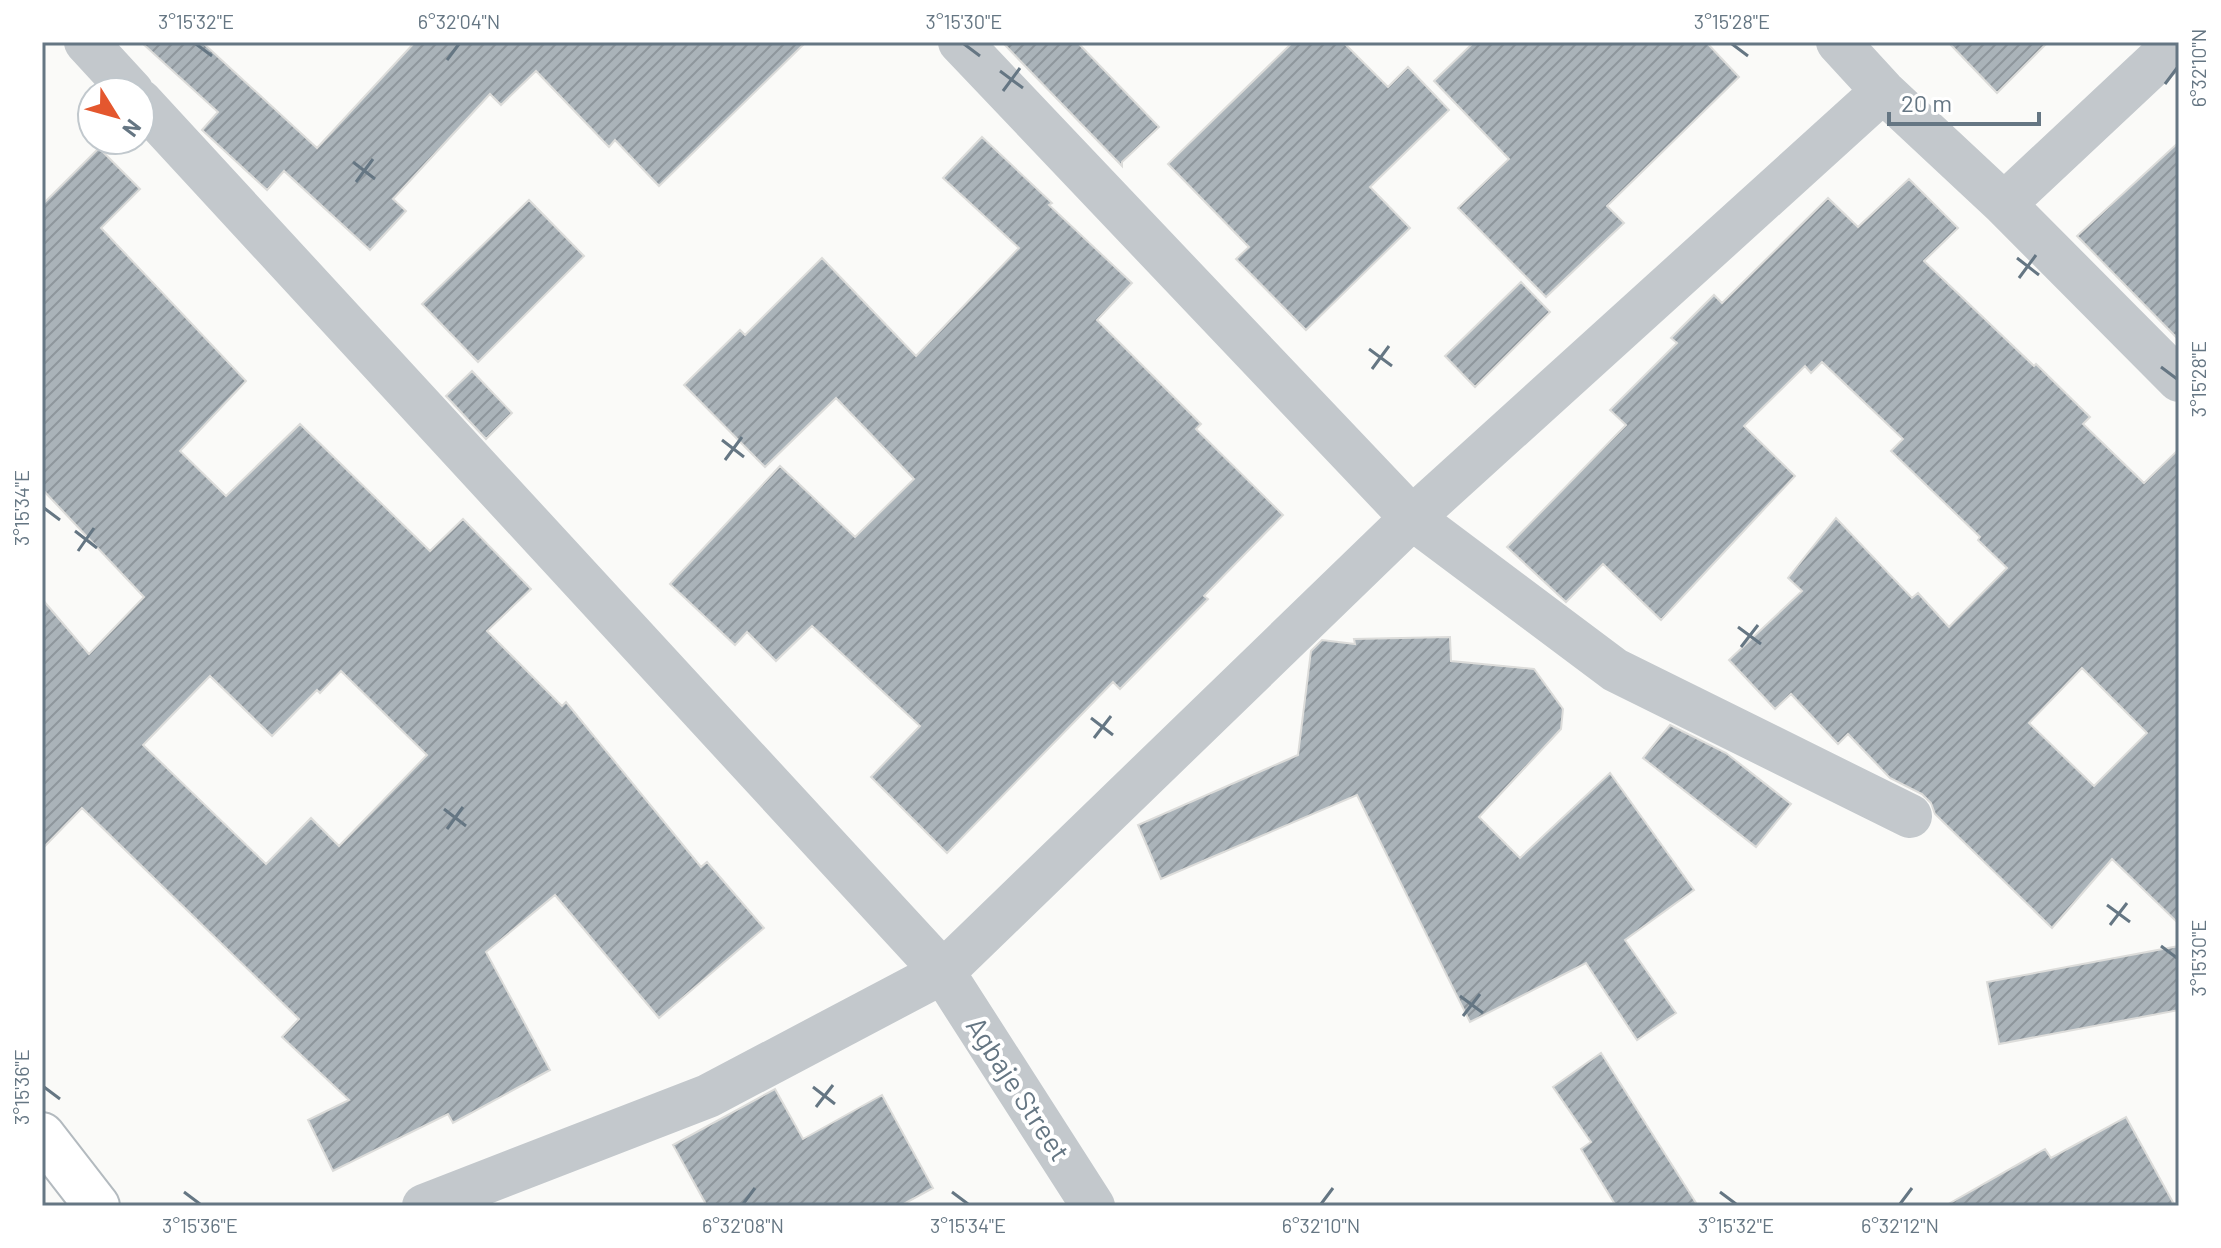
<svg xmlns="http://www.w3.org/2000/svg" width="2221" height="1248" font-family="Barlow,sans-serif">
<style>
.building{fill:url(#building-hatch);stroke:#dcdcda;stroke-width:2;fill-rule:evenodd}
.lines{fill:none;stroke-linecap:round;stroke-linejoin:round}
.secondary-casing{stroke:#b3babf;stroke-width:48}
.street{stroke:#c3c8cc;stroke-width:44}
.secondary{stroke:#fff;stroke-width:44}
.ticks{fill:none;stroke:#657683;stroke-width:3}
.labels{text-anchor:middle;stroke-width:8;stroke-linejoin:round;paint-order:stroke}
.street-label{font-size:28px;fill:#657683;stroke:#fff}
.neatline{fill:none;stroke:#657683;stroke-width:3}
.ticks-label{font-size:20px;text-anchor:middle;fill:#657683}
</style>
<defs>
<pattern id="building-hatch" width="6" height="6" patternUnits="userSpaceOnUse" patternTransform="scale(2)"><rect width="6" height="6" fill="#aab3b9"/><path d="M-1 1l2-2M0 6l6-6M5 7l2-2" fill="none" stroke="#8e969c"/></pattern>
</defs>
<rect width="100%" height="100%" fill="#fafaf8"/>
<path class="building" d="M 141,42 L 202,42 L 317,148 L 415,42 L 806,42 L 659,186 L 615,140 L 609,147 L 536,71 L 501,105 L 490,94 L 393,199 L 406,211 L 370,250 L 284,171 L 267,190 L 202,130 L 218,112 Z
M 1002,42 L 1077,42 L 1159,127 L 1122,162 L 1122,166 Z
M 1293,42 L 1343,42 L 1388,87 L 1408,67 L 1449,110 L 1370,187 L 1410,228 L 1306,330 L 1236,259 L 1249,247 L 1168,164 Z
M 1474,42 L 1706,42 L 1739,77 L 1607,206 L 1624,223 L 1546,297 L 1458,208 L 1509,159 L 1434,81 Z
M 1948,42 L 2048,42 L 1997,93 Z
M 982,137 L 1052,203 L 1049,205 L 1132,283 L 1097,320 L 1201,424 L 1196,429 L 1283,515 L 1204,596 L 1208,599 L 1120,689 L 1113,682 L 947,853 L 871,777 L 920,726 L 812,626 L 776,661 L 747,632 L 735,645 L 670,584 L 780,466 L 855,537 L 914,479 L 836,398 L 765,467 L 684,385 L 740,330 L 745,335 L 822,258 L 916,356 L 1019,248 L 943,178 Z
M 2179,142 L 2179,340 L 2077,236 Z
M 99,148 L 140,189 L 101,228 L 246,381 L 180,451 L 226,496 L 300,424 L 430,551 L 463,519 L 531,589 L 487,631 L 562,706 L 566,702 L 701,867 L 707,862 L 764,928 L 659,1018 L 555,895 L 486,952 L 550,1070 L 453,1123 L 448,1114 L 333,1171 L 308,1120 L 349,1100 L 282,1037 L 299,1019 L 82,808 L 42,849 L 42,599 L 89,654 L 144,597 L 42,489 L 42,205 ZM 341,671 L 427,755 L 339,846 L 311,818 L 266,864 L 143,745 L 210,676 L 272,736 L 317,690 L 320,693 Z
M 1909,179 L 1958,228 L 1924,261 L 2034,366 L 2036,364 L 2090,417 L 2083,424 L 2144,483 L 2179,449 L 2179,924 L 2112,859 L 2052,928 L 1935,814 L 1931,803 L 1922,794 L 1890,778 L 1848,734 L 1838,744 L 1791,694 L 1775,709 L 1729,660 L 1802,591 L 1788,578 L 1836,518 L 1912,598 L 1918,593 L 1949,627 L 2007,568 L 1978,540 L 1980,537 L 1891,451 L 1903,439 L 1822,362 L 1811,373 L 1805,366 L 1744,426 L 1795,476 L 1661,620 L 1603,564 L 1566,602 L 1507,547 L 1626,425 L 1610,410 L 1677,343 L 1671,338 L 1714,295 L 1722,303 L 1828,198 L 1858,227 ZM 2082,668 L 2147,733 L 2094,786 L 2029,723 Z
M 529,200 L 584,256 L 478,362 L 422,304 Z
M 1521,282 L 1550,312 L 1475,387 L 1445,356 Z
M 472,371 L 512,413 L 486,439 L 446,396 Z
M 1450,637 L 1451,661 L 1534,669 L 1563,709 L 1561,729 L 1479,817 L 1520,858 L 1610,773 L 1694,890 L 1625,940 L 1676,1013 L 1637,1040 L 1586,963 L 1470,1022 L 1357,795 L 1161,879 L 1138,825 L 1298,755 L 1311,651 L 1322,640 L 1355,644 L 1354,639 Z
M 1670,725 L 1726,753 L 1791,804 L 1756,847 L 1643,758 Z
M 2179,946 L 2179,1010 L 1999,1044 L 1987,982 Z
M 1601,1053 L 1698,1206 L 1616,1206 L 1581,1149 L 1591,1142 L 1553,1087 Z
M 775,1089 L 803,1139 L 882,1095 L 933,1188 L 900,1206 L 707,1206 L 673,1145 Z
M 2126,1117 L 2175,1206 L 1945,1206 L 2045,1149 L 2051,1158 Z"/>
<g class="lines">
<defs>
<path id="secondary" d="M 42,1135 L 97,1206"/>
</defs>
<use href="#secondary" class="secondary-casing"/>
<path class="street" d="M 86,42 L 132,92
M 960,42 L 1412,518 L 1615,670 L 1910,816
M 1838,42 L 1883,91 L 2004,204 L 2179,380
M 140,101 L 943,972 L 1093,1206
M 2004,204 L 2177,42
M 424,1206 L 708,1096 L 943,972 L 1412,518 L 1883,91"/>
<use href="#secondary" class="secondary"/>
</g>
<path class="ticks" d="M 196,44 L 212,56M 964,44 L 980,56M 1732,44 L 1748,56M 447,60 L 459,44M 1000,71 L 1023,88M 2165,84 L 2177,68M 1003,91 L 1020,68M 353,162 L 375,179M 356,182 L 373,159M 2017,258 L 2039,275M 2019,278 L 2036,255M 1369,349 L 1392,366M 2161,367 L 2177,379M 1372,369 L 1389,346M 722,440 L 744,457M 725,460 L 742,437M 44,508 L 60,520M 75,531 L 97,548M 78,551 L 94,528M 1738,627 L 1761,644M 1741,647 L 1758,625M 1091,718 L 1113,735M 1094,738 L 1111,716M 444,809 L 466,826M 447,829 L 463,807M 2107,905 L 2130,922M 2110,925 L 2127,903M 2161,946 L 2177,958M 1460,996 L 1483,1013M 1463,1016 L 1480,994M 44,1087 L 60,1099M 813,1087 L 835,1104M 816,1107 L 833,1085M 184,1192 L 200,1204M 952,1192 L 968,1204M 1720,1192 L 1736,1204M 743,1204 L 755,1188M 1321,1204 L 1333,1188M 1900,1204 L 1912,1188"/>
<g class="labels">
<g class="street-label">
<text transform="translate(1018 1089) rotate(57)" y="10">Agbaje Street</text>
</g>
</g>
<rect width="2221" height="1248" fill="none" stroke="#ffffff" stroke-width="88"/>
<g transform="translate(116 116) rotate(127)"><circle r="38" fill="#ffffff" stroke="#c1c8cd" stroke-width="2"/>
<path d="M0-6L14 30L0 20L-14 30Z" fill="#e4572e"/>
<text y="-12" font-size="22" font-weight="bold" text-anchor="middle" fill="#657683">N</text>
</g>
<path d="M1889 112v12h150v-12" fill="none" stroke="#657683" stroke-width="4"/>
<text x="1901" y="112" font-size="24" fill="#657683" stroke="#ffffff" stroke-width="6" paint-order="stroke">20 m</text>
<rect x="44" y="44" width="2133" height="1160" class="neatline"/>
<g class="ticks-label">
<text x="196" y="29">3°15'32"E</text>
<text x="459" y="29">6°32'04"N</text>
<text x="964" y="29">3°15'30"E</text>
<text x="1732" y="29">3°15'28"E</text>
<text transform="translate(2199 68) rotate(-90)" y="7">6°32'10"N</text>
<text transform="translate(2199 379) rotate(-90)" y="7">3°15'28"E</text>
<text transform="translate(22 508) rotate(-90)" y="7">3°15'34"E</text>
<text transform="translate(2199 958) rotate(-90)" y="7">3°15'30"E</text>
<text transform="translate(22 1087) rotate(-90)" y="7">3°15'36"E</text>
<text x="200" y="1233">3°15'36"E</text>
<text x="743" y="1233">6°32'08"N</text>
<text x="968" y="1233">3°15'34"E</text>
<text x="1321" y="1233">6°32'10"N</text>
<text x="1736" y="1233">3°15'32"E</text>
<text x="1900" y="1233">6°32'12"N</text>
</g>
</svg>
